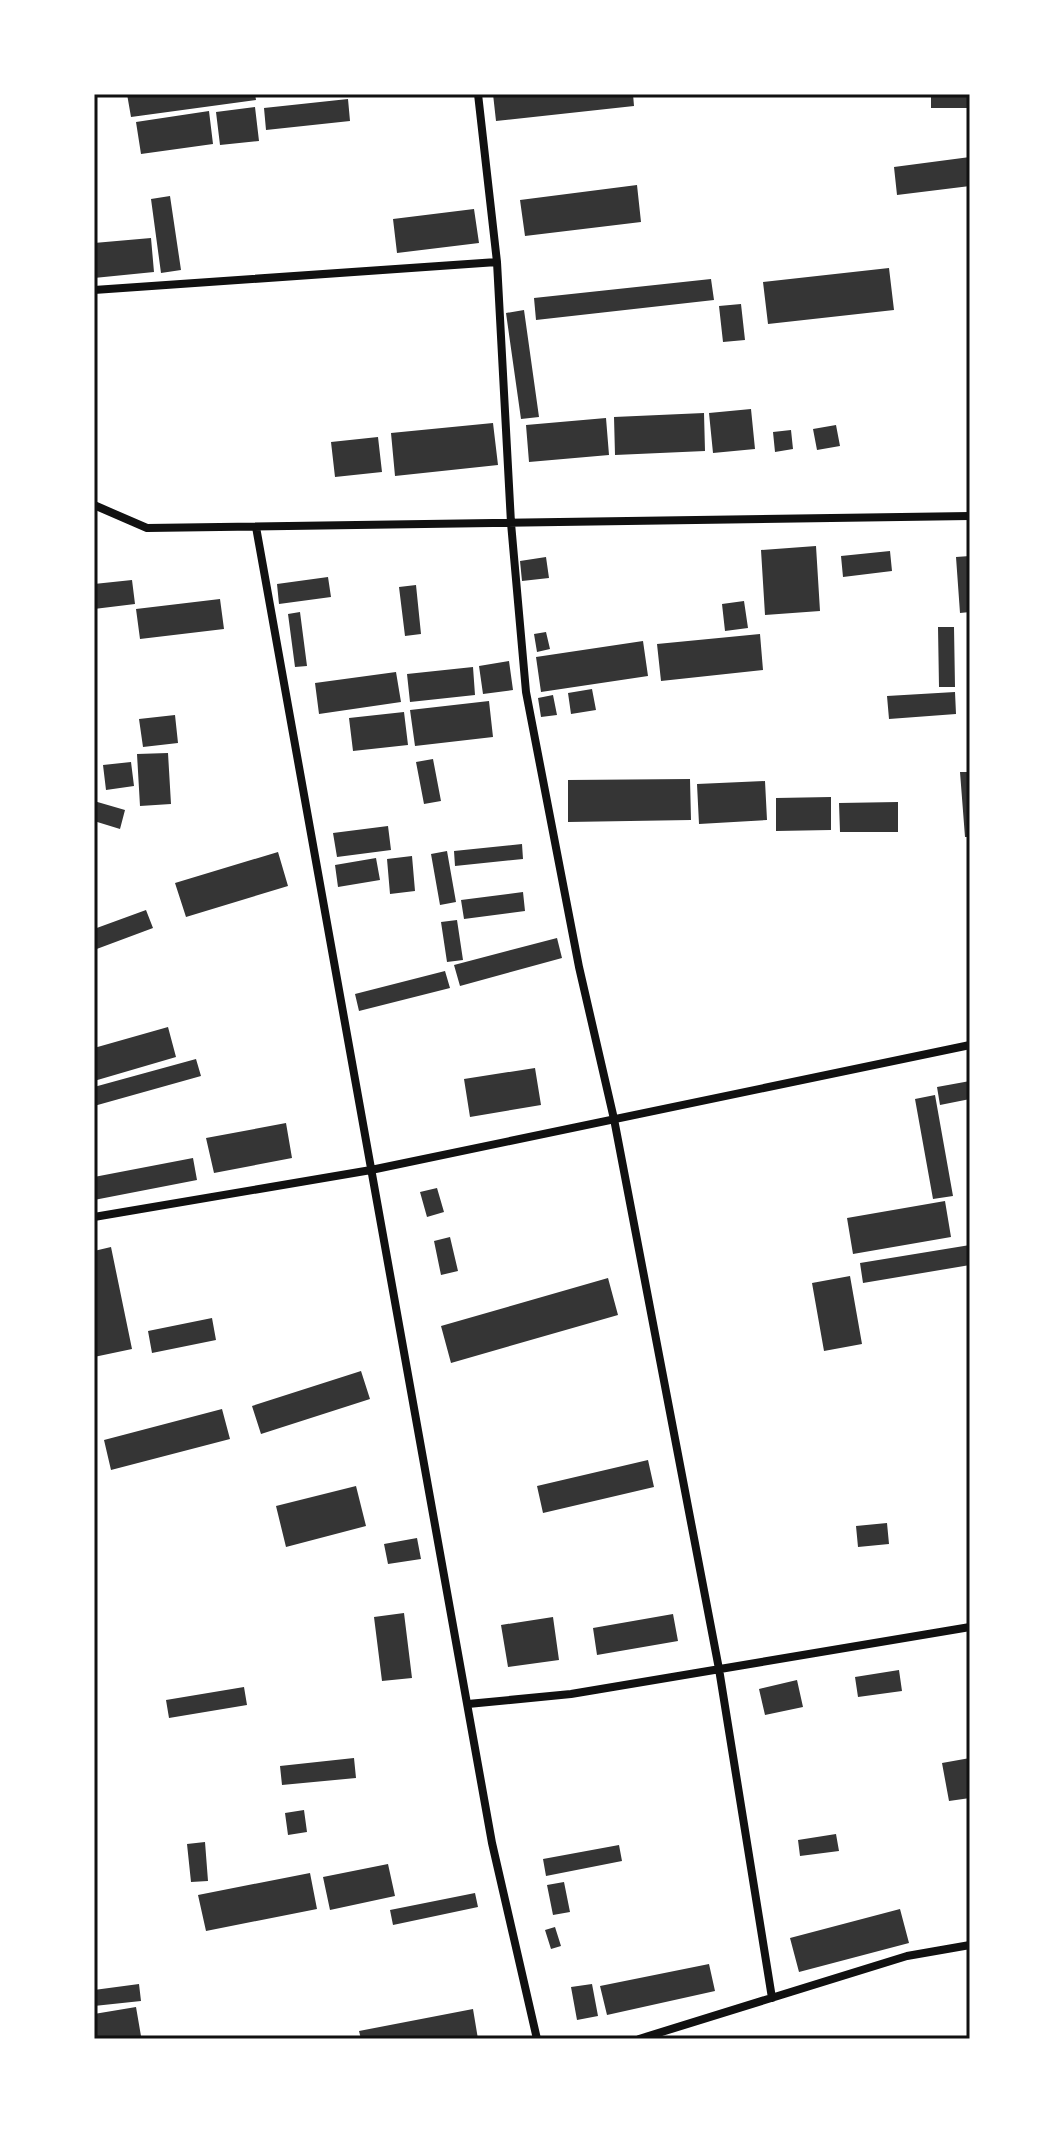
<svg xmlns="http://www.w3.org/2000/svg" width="1064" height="2133" font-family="'Times New Roman',serif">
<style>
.building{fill:#353535}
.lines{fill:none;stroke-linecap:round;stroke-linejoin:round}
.minor{stroke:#111;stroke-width:8}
.neatline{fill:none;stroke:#111;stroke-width:3}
</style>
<rect width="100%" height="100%" fill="#fff"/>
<path class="building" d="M 127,94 L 255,94 L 256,100 L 131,117 Z
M 493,94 L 633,94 L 634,106 L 496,121 Z
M 931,94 L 970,94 L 970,108 L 931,108 Z
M 348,99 L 350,121 L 266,130 L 264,108 Z
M 255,107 L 259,141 L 220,145 L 216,112 Z
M 209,111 L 213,144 L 141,154 L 136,122 Z
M 970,157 L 970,186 L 897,195 L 894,167 Z
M 637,185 L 641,222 L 525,236 L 520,200 Z
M 170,196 L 181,270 L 161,273 L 151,199 Z
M 474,209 L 479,243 L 397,253 L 393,219 Z
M 151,238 L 154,272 L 94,278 L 94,243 Z
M 889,268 L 894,310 L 768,324 L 763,282 Z
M 711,279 L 714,300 L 536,320 L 534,298 Z
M 741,304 L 745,340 L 723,342 L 719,306 Z
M 524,310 L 539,417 L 521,419 L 506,313 Z
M 751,409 L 755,449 L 713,453 L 709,413 Z
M 704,413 L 705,451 L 615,455 L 614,417 Z
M 606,418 L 609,455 L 529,462 L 526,425 Z
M 493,423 L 498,465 L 395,476 L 391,433 Z
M 836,425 L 840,446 L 817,450 L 813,429 Z
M 791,430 L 793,449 L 775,452 L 773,432 Z
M 378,437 L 382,472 L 335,477 L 331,442 Z
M 816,546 L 820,611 L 765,615 L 761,550 Z
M 890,551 L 892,571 L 843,577 L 841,556 Z
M 970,556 L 970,612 L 960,613 L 956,557 Z
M 546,557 L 549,578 L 522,581 L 520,561 Z
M 328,577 L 331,597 L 279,604 L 277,584 Z
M 132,580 L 135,604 L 94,609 L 94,584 Z
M 416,585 L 421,634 L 405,636 L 399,587 Z
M 220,599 L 224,629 L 140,639 L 136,609 Z
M 744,601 L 748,628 L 725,631 L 722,604 Z
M 300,612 L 307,666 L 295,667 L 288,614 Z
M 938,627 L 954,627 L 955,687 L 939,687 Z
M 546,632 L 550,649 L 537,652 L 534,634 Z
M 760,634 L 763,670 L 661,681 L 657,644 Z
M 643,641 L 648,676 L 541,692 L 536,657 Z
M 509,661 L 513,690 L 483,694 L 479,666 Z
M 473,667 L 475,695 L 410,702 L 407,674 Z
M 396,672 L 401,702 L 319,714 L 315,683 Z
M 592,689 L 596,710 L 571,714 L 568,693 Z
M 955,692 L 956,714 L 889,719 L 887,696 Z
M 553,695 L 557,715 L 541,717 L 538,698 Z
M 489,701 L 493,737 L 415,746 L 410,710 Z
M 404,712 L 408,745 L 353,751 L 349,718 Z
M 175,715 L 178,743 L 143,747 L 139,719 Z
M 168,753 L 171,804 L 140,806 L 137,754 Z
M 433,759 L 441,801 L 424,804 L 416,762 Z
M 131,762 L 134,786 L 106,790 L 103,765 Z
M 960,772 L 970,772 L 970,837 L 965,837 Z
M 690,779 L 691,820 L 568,822 L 568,780 Z
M 765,781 L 767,820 L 699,824 L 697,784 Z
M 831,797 L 831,830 L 776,831 L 776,798 Z
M 94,801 L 125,810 L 120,829 L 94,821 Z
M 898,802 L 898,832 L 840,832 L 839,803 Z
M 388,826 L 391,850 L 337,857 L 333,833 Z
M 522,844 L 523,859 L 455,866 L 454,851 Z
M 447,851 L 456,902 L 440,905 L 431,854 Z
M 278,852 L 288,886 L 186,917 L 175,883 Z
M 412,856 L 415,891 L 390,894 L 387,859 Z
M 376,858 L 380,880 L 338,887 L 335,865 Z
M 523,892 L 525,911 L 464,919 L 461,900 Z
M 146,910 L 153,928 L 94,950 L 94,929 Z
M 457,920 L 463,960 L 447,962 L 441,922 Z
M 557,938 L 562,958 L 460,986 L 454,965 Z
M 445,971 L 450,988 L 359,1011 L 355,994 Z
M 168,1027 L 176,1057 L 94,1081 L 94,1048 Z
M 196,1059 L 201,1076 L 94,1106 L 94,1087 Z
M 535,1068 L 541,1105 L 470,1117 L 464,1079 Z
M 970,1081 L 970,1099 L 940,1105 L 937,1087 Z
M 935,1095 L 953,1196 L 933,1199 L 915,1099 Z
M 286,1123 L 292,1158 L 214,1173 L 206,1138 Z
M 193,1158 L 197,1180 L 94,1200 L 94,1177 Z
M 437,1188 L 444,1212 L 427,1217 L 420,1192 Z
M 945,1201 L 951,1237 L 853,1254 L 847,1218 Z
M 450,1237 L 458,1271 L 441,1275 L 434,1241 Z
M 970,1245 L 970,1265 L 863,1283 L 860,1263 Z
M 111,1247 L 132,1349 L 94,1357 L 94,1251 Z
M 850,1276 L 862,1344 L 824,1351 L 812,1283 Z
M 608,1278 L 618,1315 L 451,1363 L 441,1326 Z
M 212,1318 L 216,1340 L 152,1353 L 148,1331 Z
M 361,1371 L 370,1399 L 261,1434 L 252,1406 Z
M 222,1409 L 230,1439 L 111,1470 L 104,1440 Z
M 648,1460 L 654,1487 L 543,1513 L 537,1486 Z
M 356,1486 L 366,1526 L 286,1547 L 276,1506 Z
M 887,1523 L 889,1544 L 858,1547 L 856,1526 Z
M 417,1538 L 421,1559 L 388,1564 L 384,1544 Z
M 404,1613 L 412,1678 L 382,1681 L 374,1617 Z
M 673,1614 L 678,1641 L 597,1655 L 593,1628 Z
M 553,1617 L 559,1660 L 508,1667 L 501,1625 Z
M 899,1670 L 902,1691 L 858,1697 L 855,1677 Z
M 797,1680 L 803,1707 L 765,1715 L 759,1689 Z
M 244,1687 L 247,1705 L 169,1718 L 166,1700 Z
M 354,1758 L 356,1778 L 282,1785 L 280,1766 Z
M 970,1758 L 970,1798 L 949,1801 L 942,1763 Z
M 304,1810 L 307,1832 L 288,1835 L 285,1813 Z
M 836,1834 L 839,1851 L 800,1856 L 798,1840 Z
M 205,1842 L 208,1881 L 191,1882 L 187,1844 Z
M 619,1845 L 622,1861 L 546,1876 L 543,1859 Z
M 388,1864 L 395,1896 L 330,1910 L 323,1877 Z
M 310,1873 L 317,1909 L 206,1931 L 198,1895 Z
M 564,1882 L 570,1912 L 553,1915 L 547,1885 Z
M 475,1893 L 478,1907 L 393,1925 L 390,1910 Z
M 900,1909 L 909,1943 L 799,1972 L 790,1938 Z
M 555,1927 L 561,1946 L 551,1949 L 545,1930 Z
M 709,1964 L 715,1991 L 607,2015 L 600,1986 Z
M 139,1984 L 141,2001 L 94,2006 L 94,1990 Z
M 592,1984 L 598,2016 L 577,2020 L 571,1987 Z
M 136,2007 L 141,2036 L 94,2039 L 94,2014 Z
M 473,2009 L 478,2039 L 361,2039 L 359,2031 Z"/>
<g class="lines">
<path class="minor" d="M 478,94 L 497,262 L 511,523 L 526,692 L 579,967 L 614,1119 L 719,1669 L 772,1998
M 94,290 L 497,262
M 94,505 L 147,528 L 970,516
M 256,527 L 492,1843 L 537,2039
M 94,1217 L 371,1170 L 970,1045
M 468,1704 L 571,1694 L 970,1627
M 639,2039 L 907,1956 L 970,1945"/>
</g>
<rect width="1064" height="2133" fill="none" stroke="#ffffff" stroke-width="192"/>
<rect x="96" y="96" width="872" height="1941" class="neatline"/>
</svg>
